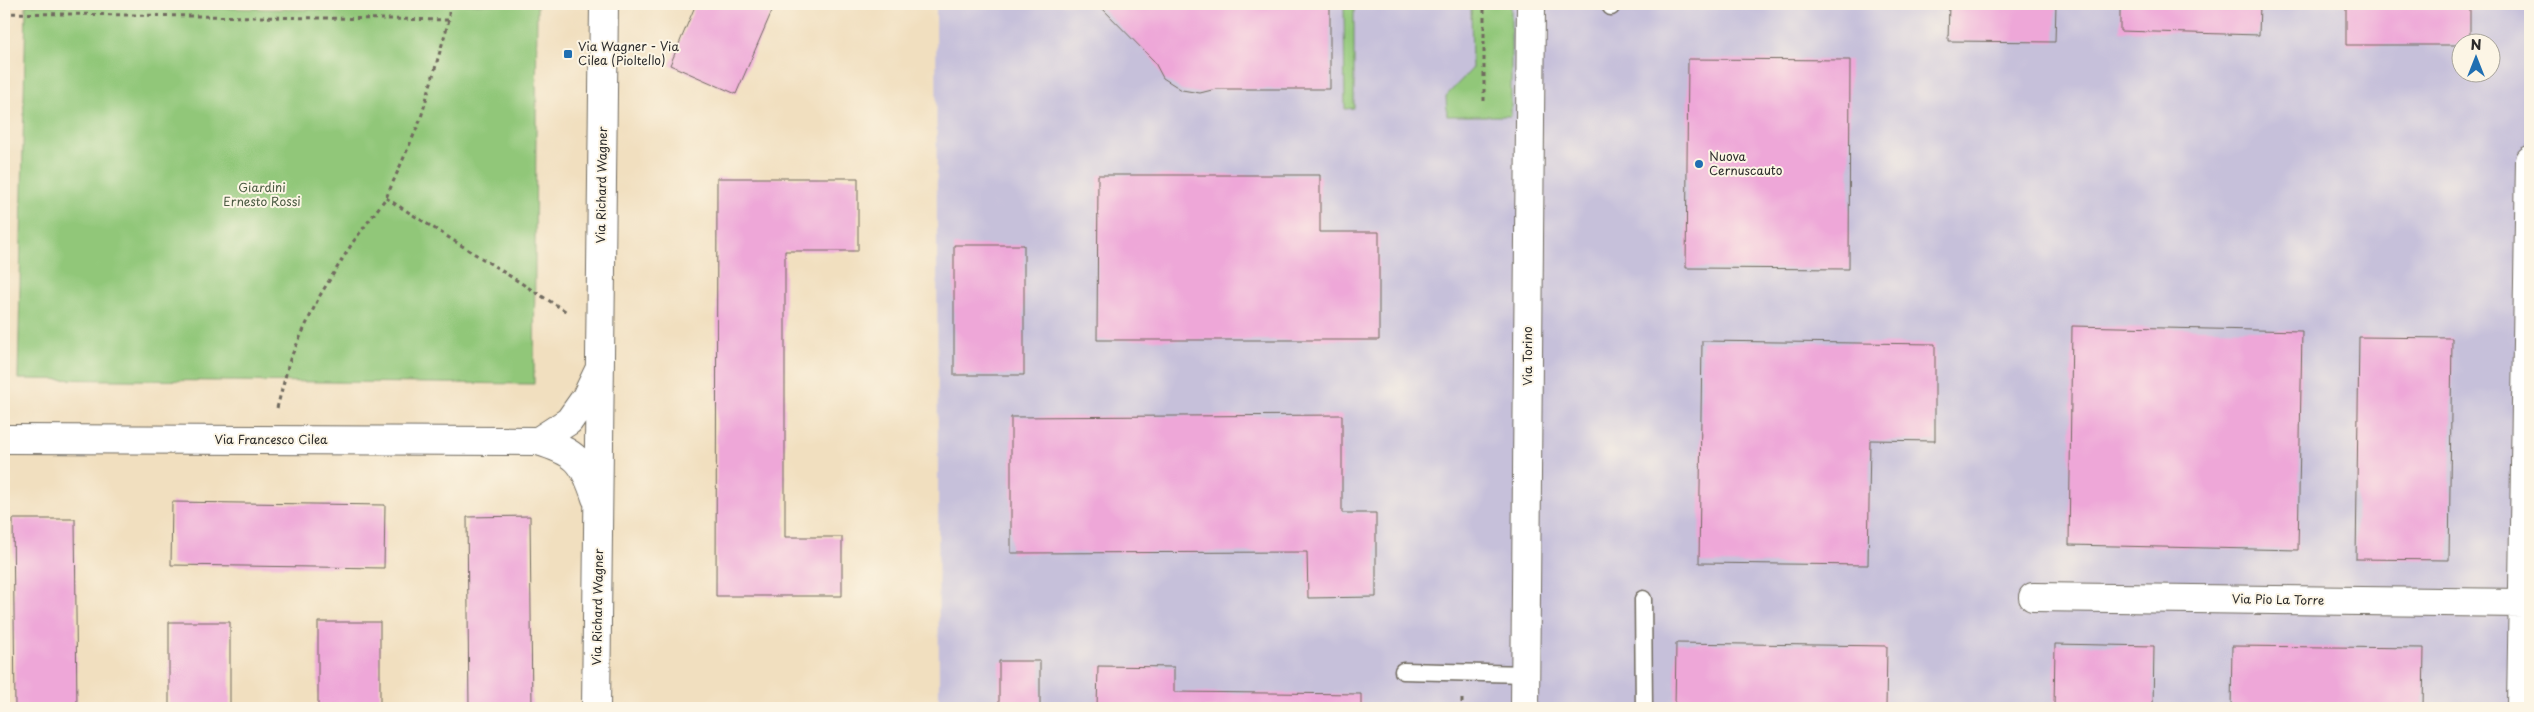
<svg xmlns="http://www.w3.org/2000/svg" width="2534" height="712" font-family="'Playpen Sans',sans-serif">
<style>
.industrial{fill:#c6c0da;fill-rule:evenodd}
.green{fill:#91c779;stroke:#5e7952}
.building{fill:#eea7d8}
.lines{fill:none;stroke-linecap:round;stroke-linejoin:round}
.service-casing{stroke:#706a5f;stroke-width:19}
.minor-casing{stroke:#706a5f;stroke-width:30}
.tertiary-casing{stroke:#706a5f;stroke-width:30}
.path{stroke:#706a5f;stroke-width:3;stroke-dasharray:4 4;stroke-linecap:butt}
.service{stroke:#fff;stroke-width:16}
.minor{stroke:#fff;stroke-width:28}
.tertiary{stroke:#fff;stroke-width:28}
.poi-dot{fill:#1f6fb2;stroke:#fcf5e5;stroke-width:2}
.labels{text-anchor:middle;stroke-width:4;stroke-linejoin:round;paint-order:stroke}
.poi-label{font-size:12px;fill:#2b2b2b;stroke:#fcf5e5;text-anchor:start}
.street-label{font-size:12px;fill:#2b2b2b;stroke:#fcf5e5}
.park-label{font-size:12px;fill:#4a5a42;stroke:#fcf5e5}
</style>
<rect width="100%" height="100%" fill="#fcf5e5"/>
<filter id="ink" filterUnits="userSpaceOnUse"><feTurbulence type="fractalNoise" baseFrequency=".02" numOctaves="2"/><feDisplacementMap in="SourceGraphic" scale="10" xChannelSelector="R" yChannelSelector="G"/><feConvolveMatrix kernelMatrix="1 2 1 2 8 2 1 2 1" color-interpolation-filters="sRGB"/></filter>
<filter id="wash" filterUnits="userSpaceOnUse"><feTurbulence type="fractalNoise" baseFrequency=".0096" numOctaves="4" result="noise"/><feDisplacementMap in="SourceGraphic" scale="20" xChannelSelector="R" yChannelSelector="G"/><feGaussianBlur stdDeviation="1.12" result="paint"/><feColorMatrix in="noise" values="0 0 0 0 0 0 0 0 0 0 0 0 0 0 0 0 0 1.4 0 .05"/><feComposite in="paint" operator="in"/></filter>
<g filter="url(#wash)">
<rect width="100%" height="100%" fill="#f1dfbf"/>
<path class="industrial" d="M 936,4 L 2530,4 L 2530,708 L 939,708 ZM 2462,42 L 2492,42 L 2492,72 L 2462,72 Z"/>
<path class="green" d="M 406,4 L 537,4 L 534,384 L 18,379 L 26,5 L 405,11 Z
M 1344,4 L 1354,4 L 1354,108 L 1345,109 Z
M 1471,4 L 1511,4 L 1511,116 L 1447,116 L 1446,96 L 1472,69 Z"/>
<g id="blocks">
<path class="building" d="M 696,4 L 775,4 L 736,94 L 670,65 Z
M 1098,4 L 1330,4 L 1330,89 L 1216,89 L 1200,93 L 1182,90 L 1163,78 L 1154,61 Z
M 1949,4 L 2056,4 L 2055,42 L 1948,41 Z
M 2120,4 L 2260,4 L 2259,35 L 2120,31 Z
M 2346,4 L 2470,4 L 2470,42 L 2462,42 L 2462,45 L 2346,45 Z
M 1688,59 L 1850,60 L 1849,269 L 1686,268 Z
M 1098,175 L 1320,175 L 1320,232 L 1379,232 L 1379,340 L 1097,340 Z
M 717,178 L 858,178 L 858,251 L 785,251 L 785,537 L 842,537 L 842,596 L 716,596 Z
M 954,245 L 1024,245 L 1024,375 L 954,375 Z
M 2072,326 L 2302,331 L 2298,550 L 2069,545 Z
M 2359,337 L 2452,338 L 2449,560 L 2356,559 Z
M 1702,341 L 1935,344 L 1935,441 L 1870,440 L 1868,565 L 1699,563 Z
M 1342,415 L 1342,513 L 1376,513 L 1376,597 L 1308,598 L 1307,552 L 1011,553 L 1011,417 Z
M 172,502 L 385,505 L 384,568 L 171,565 Z
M 530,516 L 532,708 L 469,708 L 467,517 Z
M 13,519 L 75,519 L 77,708 L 15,708 Z
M 169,622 L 230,622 L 230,708 L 169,708 Z
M 318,622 L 380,622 L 380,708 L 318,708 Z
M 1676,643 L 1887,646 L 1886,708 L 1675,708 Z
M 2055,644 L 2154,646 L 2153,708 L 2054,708 Z
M 2232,646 L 2424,648 L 2423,708 L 2231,708 Z
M 999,661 L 1040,661 L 1040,708 L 999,708 Z
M 1098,666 L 1174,667 L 1174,692 L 1361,694 L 1361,708 L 1097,708 Z"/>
</g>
</g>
<g filter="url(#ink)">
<use href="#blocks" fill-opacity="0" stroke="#706a5f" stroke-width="1"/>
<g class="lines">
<defs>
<path id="service" d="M 1611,7 L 1611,4
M 1643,599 L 1644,708
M 1403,671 L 1526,674"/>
<path id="minor" d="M 4,439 L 538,441 C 576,452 584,461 596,498
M 538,441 L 569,421 L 586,397 L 598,372
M 2033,597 L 2523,603
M 596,708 L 604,4
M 2521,708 L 2530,160"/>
<path id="tertiary" d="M 1525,708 L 1531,4"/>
</defs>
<use href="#service" class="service-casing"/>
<use href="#minor" class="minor-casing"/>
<use href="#tertiary" class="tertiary-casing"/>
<path class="path" d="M 4,13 L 449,20
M 1484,101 L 1484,4
M 386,198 L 567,312
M 277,408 L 290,359 L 319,297 L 353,242 L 386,198 L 420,121 L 449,20 L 449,4
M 1462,699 L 1462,708"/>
<use href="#service" class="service"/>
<use href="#minor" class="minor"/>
<use href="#tertiary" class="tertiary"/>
</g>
</g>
<g class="poi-dot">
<rect x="563" y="49" width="10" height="10" rx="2.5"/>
<circle cx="1699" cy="164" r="5"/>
</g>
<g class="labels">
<g class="poi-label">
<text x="578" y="51">Via Wagner - Via<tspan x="578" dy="14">Cilea (Pioltello)</tspan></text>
<text x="1709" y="161">Nuova<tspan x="1709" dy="14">Cernuscauto</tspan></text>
</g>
<g class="street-label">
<text transform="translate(602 185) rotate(-89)" y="4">Via Richard Wagner</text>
<text transform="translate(1528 356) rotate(-90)" y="4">Via Torino</text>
<text x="271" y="444">Via Francesco Cilea</text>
<text transform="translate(2278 600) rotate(1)" y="4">Via Pio La Torre</text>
<text transform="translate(598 607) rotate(-89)" y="4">Via Richard Wagner</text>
</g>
<g class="park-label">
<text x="262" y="192">Giardini<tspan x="262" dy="14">Ernesto Rossi</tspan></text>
</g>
</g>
<rect width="2534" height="712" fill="none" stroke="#fcf5e5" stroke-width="20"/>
<g transform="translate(2476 58)"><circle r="24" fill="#fcf5e5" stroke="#a8a49b"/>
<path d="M0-4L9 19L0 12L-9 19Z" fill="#1f6fb2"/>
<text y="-8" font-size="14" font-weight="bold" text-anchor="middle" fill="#2b2b2b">N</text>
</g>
</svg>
